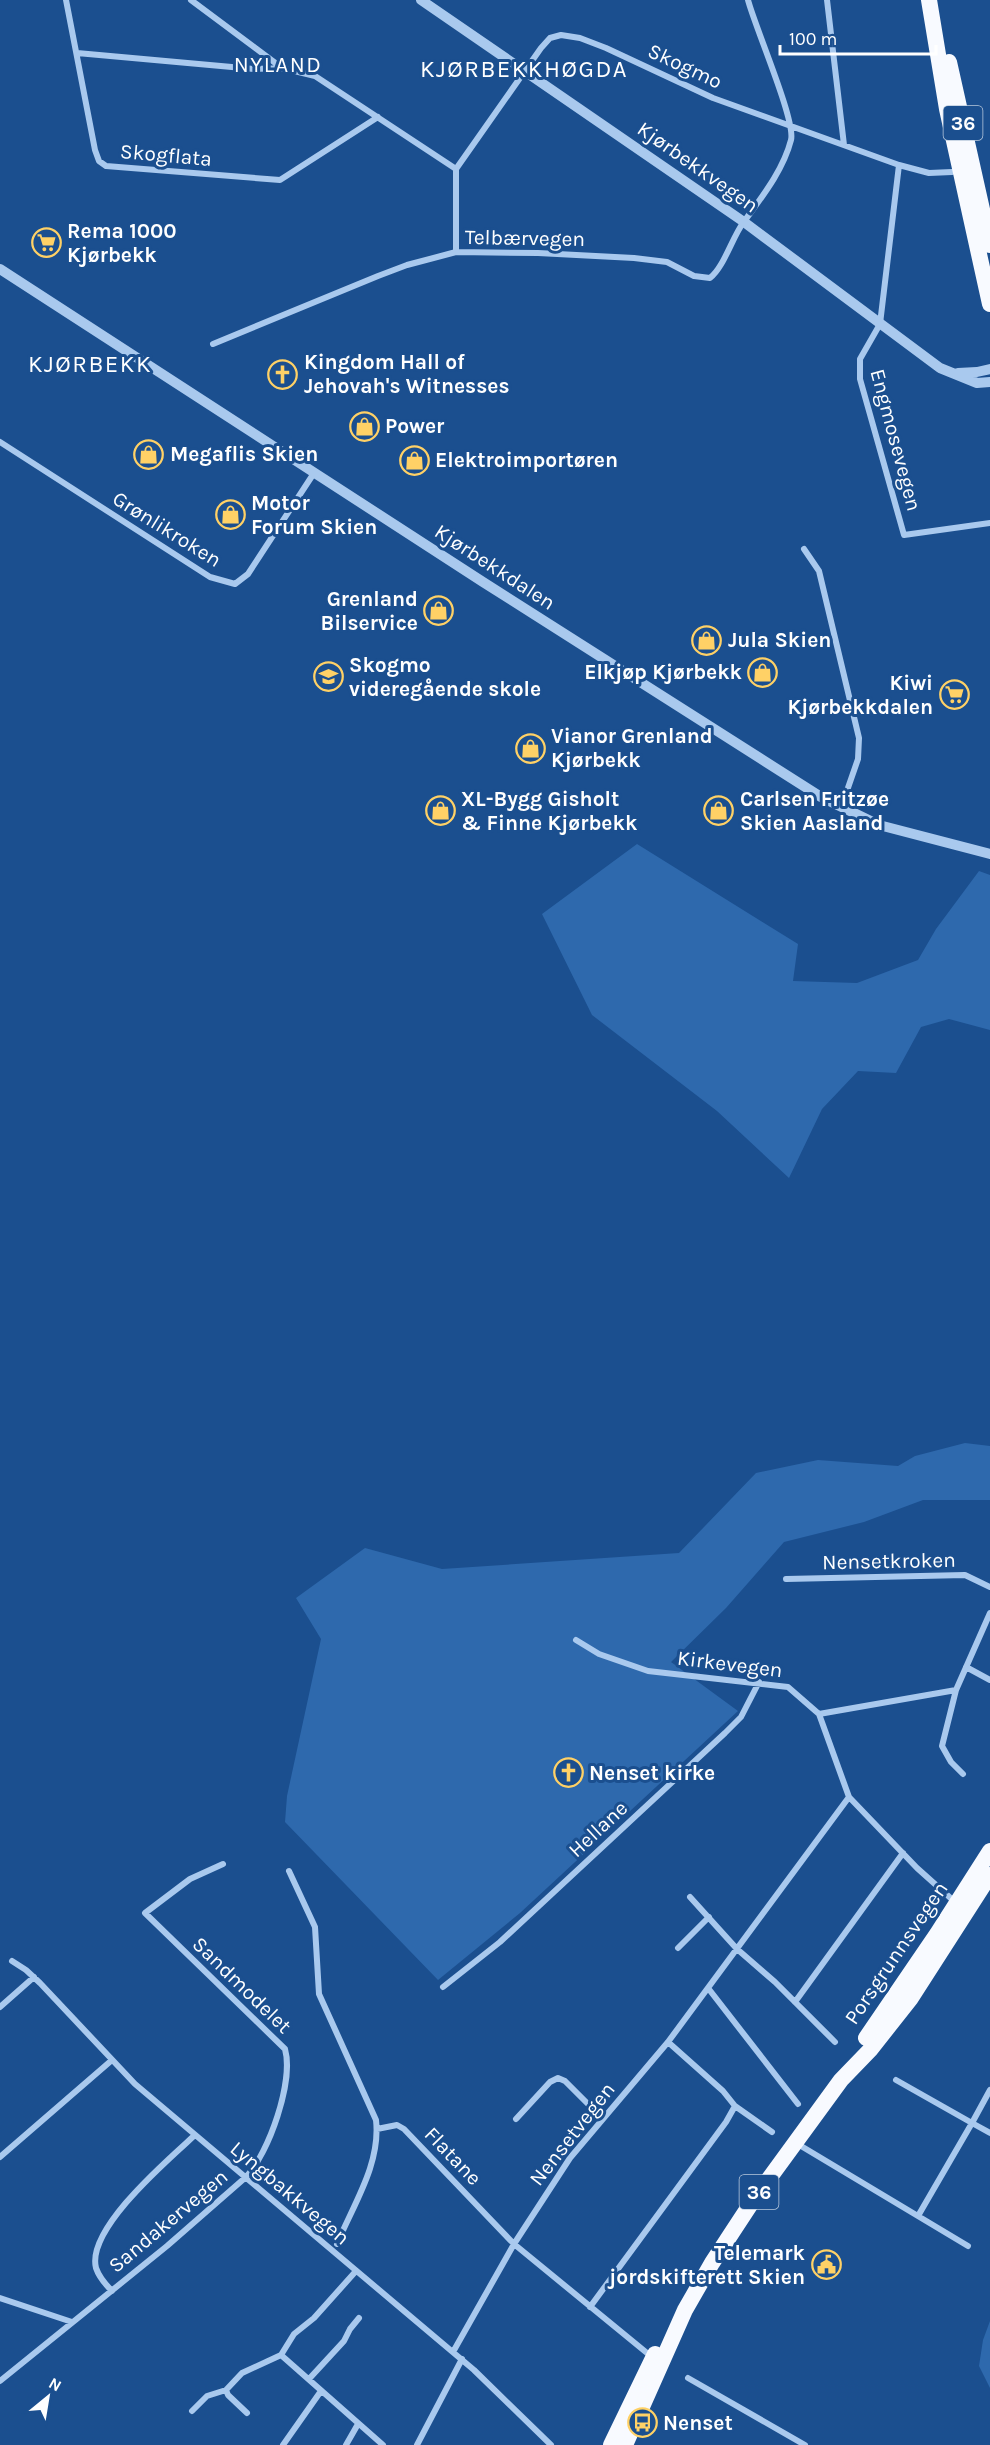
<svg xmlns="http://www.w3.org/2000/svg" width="990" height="2445" font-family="Karla,sans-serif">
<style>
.green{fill:#2e69ad}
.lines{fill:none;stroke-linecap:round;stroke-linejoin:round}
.minor{stroke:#a9c9ee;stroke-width:6}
.tertiary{stroke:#a9c9ee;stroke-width:10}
.trunk{stroke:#f8faff;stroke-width:16}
.labels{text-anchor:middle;stroke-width:6;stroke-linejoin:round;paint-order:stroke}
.shield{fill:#1b4f8f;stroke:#bbcadd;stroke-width:1.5}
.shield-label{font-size:20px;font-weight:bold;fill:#fff}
.street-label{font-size:21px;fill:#fff;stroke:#1b4f8f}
.poi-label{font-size:21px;font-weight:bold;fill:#fff;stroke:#1b4f8f;text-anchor:start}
.neighbourhood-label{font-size:22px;letter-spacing:1.5px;fill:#fff;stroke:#1b4f8f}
.quarter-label{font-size:24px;letter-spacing:1.5px;fill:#fff;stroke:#1b4f8f}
</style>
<rect width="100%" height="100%" fill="#1b4f8f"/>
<path class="green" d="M 637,844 L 798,944 L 793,981 L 857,983 L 918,960 L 936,929 L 979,871 L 990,875 L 990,1030 L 949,1019 L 921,1027 L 896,1073 L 858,1071 L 822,1109 L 789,1178 L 717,1111 L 592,1015 L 542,914 Z
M 965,1443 L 990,1446 L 990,1500 L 923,1500 L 864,1522 L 784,1542 L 726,1608 L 671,1662 L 738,1711 L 520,1913 L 438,1980 L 285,1822 L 287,1796 L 321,1639 L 296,1598 L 365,1548 L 442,1569 L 679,1553 L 756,1473 L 818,1460 L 898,1466 L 915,1456 Z
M 990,2321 L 990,2388 L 979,2366 L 983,2340 Z"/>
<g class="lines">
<path class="minor" d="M 66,0 L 95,150 L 99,161 L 106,166 L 280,180 L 378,117
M 191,0 L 282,68 L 315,76 L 456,169 L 541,48 L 550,38 L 561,35 L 580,38 L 606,48 L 713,98 L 899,165 L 929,173 L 952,172
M 827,0 L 844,145
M 77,53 L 254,69 L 282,68
M 899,165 L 880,324 L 860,359 L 860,379 L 904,535 L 990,523
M 456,252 L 456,169
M 213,344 L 378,276 L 407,265 L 456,252 L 538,253 L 634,258 L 667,262 L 694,276 L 710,278 C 724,267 732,238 743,223 C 761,198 783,171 791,140 C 796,121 755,27 748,0
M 0,442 L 210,577 L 235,584 L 248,574 L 314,473
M 804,549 L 819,571 L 859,738 L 858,759 L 841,808
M 786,1579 L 965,1575 L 990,1587
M 576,1640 L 599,1654 L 648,1671 L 788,1687 L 819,1714 L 849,1797 L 917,1868 L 955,1902
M 966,1667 L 990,1680
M 956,1690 L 942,1746 L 951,1762 L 963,1774
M 819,1714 L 956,1690 L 990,1613
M 289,1871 L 315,1927 L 319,1994 L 376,2120 C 381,2164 353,2205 337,2244
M 690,1897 L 737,1949 L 775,1982 L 835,2042
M 678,1948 L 709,1917
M 12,1961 L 26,1970 L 40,1983 L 135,2084 L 474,2370 L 551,2445
M 443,1987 L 500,1942 L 725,1733 L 741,1717 L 759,1682
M 708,1988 L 798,2104
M 795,2002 L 903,1853
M 0,2007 L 34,1977
M 668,2042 L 723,2091 L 735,2106 L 772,2132
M 896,2080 L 972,2123 L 990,2090
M 516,2119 L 550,2082 L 558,2078 L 565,2081 L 603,2119
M 377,2129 L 397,2125 L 404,2129 L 514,2244 L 647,2353
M 796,2143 L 968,2246
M 0,2157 L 112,2060
M 918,2216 L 972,2123 L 990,2133
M 356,2271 L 314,2318 L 294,2334 L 281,2355 L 383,2445
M 112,2291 C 106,2285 99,2277 96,2268 C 86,2229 169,2159 195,2135
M 0,2298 L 72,2322
M 590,2307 L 726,2122 L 735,2106
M 453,2352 L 514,2244 L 570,2158 L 668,2042 L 849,1797
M 688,2378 L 805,2445
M 309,2379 L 344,2341 L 350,2329 L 359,2318
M 0,2381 L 167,2246 L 246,2177 C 269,2153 294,2081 285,2049 L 145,1913 L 190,1879 L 223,1864
M 226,2390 L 228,2395 L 247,2413
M 192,2411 L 207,2396 L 226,2390 L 242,2373 L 281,2355
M 283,2445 L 321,2391
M 346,2445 L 358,2424
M 417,2445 L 462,2359"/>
<path class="tertiary" d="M 421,0 L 744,222 L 940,368 L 977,383 L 990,382
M 0,269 L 483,582 L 821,797 L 879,825 L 990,854
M 958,373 L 977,372 L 990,369"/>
<path class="trunk" d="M 929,0 L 947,109 L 990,304
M 949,62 L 990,245
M 866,2038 L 937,1934 L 990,1851
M 611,2445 L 655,2354
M 625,2445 L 685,2310 L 712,2263 L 752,2202 L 841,2080 L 870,2050 L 911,1998 L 990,1875"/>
</g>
<defs>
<symbol id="supermarket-ring" viewBox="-11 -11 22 22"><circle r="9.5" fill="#1b4f8f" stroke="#ffd166" stroke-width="1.5"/><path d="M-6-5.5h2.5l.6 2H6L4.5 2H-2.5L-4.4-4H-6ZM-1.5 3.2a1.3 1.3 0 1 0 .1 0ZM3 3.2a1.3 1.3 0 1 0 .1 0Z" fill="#ffd166"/></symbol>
<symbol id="church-ring" viewBox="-11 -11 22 22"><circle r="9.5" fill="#1b4f8f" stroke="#ffd166" stroke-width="1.5"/><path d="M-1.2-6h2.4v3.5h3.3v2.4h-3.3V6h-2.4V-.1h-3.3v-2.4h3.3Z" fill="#ffd166"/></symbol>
<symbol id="shop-ring" viewBox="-11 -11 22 22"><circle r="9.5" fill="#1b4f8f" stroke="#ffd166" stroke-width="1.5"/><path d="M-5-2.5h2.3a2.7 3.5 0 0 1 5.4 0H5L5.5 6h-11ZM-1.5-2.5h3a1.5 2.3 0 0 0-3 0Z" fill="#ffd166"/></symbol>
<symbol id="school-ring" viewBox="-11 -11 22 22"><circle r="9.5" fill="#1b4f8f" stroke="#ffd166" stroke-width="1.5"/><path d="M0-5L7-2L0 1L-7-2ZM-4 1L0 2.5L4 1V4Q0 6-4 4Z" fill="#ffd166"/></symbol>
<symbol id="civic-ring" viewBox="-11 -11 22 22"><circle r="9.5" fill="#1b4f8f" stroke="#ffd166" stroke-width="1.5"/><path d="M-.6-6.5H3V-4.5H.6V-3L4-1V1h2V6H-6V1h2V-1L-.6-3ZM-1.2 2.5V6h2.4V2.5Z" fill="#ffd166"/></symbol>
<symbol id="bus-ring" viewBox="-11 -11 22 22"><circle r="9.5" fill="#1b4f8f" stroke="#ffd166" stroke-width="1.5"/><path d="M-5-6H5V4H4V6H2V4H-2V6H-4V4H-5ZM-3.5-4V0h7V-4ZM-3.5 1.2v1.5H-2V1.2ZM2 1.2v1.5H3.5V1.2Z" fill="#ffd166"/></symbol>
</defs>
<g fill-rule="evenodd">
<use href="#supermarket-ring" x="30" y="226" width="33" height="33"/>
<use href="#church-ring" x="266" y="358" width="33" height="33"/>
<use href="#shop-ring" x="348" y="410" width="33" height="33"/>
<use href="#shop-ring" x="132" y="438" width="33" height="33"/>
<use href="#shop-ring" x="398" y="444" width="33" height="33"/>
<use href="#shop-ring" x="214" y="498" width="33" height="33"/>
<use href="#shop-ring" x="422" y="594" width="33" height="33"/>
<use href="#shop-ring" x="690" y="624" width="33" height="33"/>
<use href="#shop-ring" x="746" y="656" width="33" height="33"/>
<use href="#school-ring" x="312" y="660" width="33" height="33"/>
<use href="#supermarket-ring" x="938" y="678" width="33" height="33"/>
<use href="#shop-ring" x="514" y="732" width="33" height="33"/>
<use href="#shop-ring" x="424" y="794" width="33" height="33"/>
<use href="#shop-ring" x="702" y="794" width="33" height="33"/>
<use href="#church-ring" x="552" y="1756" width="33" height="33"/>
<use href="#civic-ring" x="810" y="2248" width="33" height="33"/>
<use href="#bus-ring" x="626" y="2406" width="33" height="33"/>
</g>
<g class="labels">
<g class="shield">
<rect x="943.5" y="106" width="39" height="34" rx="4.5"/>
<rect x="739.5" y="2175" width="39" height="34" rx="4.5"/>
</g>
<g class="shield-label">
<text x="963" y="130">36</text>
<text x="759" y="2199">36</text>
</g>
<g class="street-label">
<text transform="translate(685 66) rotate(25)" y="7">Skogmo</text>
<text transform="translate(166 155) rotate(5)" y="7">Skogflata</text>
<text transform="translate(698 167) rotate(35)" y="7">Kjørbekkvegen</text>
<text transform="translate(525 238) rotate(1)" y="7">Telbærvegen</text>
<text transform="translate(896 440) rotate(75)" y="7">Engmosevegen</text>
<text transform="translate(167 529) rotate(32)" y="7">Grønlikroken</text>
<text transform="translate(495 567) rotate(33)" y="7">Kjørbekkdalen</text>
<text transform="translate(889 1561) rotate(-1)" y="7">Nensetkroken</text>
<text transform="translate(730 1664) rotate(7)" y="7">Kirkevegen</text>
<text transform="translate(598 1829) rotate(-43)" y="7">Hellane</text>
<text transform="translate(896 1953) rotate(-56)" y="7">Porsgrunnsvegen</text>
<text transform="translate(242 1985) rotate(44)" y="7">Sandmodelet</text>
<text transform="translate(572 2134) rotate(-52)" y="7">Nensetvegen</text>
<text transform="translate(453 2156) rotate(46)" y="7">Flatane</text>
<text transform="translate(290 2193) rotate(40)" y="7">Lyngbakkvegen</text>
<text transform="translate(168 2221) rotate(-40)" y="7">Sandakervegen</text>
</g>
<g class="poi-label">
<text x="67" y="238">Rema 1000<tspan x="67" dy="24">Kjørbekk</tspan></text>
<text x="304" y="369">Kingdom Hall of<tspan x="304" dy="24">Jehovah's Witnesses</tspan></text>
<text x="385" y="433">Power</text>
<text x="170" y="461">Megaflis Skien</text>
<text x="435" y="467">Elektroimportøren</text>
<text x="251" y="510">Motor<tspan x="251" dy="24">Forum Skien</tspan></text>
<text x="418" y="606" text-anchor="end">Grenland<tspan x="418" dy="24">Bilservice</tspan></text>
<text x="728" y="647">Jula Skien</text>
<text x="349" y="672">Skogmo<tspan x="349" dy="24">videregående skole</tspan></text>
<text x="742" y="679" text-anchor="end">Elkjøp Kjørbekk</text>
<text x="933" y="690" text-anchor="end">Kiwi<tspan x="933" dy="24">Kjørbekkdalen</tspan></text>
<text x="551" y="743">Vianor Grenland<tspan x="551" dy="24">Kjørbekk</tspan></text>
<text x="461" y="806">XL-Bygg Gisholt<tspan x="461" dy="24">&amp; Finne Kjørbekk</tspan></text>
<text x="740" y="806">Carlsen Fritzøe<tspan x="740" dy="24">Skien Aasland</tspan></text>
<text x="589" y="1780">Nenset kirke</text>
<text x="805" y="2260" text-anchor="end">Telemark<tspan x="805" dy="24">jordskifterett Skien</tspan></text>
<text x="663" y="2430">Nenset</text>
</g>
<g class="neighbourhood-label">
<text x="278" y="72">NYLAND</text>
</g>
<g class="quarter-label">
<text x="524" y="77">KJØRBEKKHØGDA</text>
<text x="90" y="372">KJØRBEKK</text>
</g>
</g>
<g transform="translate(48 2397) rotate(30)" stroke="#1b4f8f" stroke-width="4.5" paint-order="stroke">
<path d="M0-4.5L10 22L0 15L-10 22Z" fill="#ffffff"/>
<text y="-9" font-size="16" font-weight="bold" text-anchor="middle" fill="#ffffff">N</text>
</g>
<path d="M780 45v9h156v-9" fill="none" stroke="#ffffff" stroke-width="3"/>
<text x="789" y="45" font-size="18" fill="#ffffff" stroke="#1b4f8f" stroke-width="4.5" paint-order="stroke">100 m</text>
</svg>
